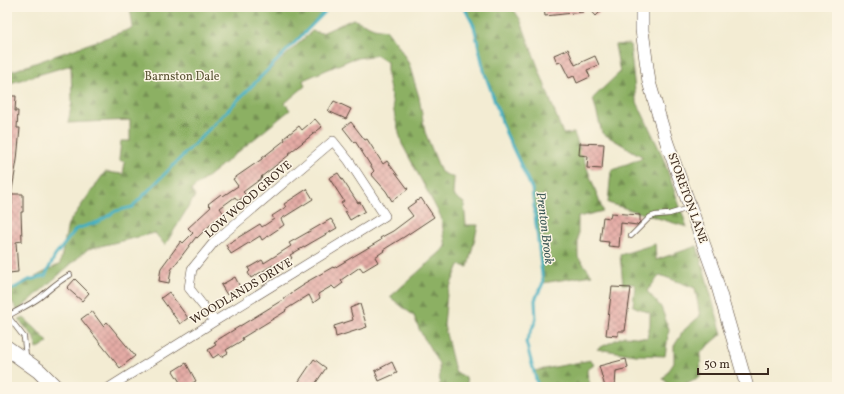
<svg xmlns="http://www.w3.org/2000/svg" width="844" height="394" font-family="Vollkorn,serif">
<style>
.forest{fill:url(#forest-firs);stroke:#646d41}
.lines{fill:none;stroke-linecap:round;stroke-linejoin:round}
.stream{stroke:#43afc1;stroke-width:3}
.building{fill:url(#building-cross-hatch)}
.lane-casing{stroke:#574739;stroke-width:6}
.street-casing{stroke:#574739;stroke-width:10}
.secondary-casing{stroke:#574739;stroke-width:14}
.primary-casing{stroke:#574739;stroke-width:16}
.lane{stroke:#fff;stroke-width:4.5}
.street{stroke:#fff;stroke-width:9}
.secondary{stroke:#fff;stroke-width:13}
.primary{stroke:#fff;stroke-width:15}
.labels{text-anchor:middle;stroke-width:3;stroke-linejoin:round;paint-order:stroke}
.park-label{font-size:12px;fill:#585233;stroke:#fcf5e5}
.street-label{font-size:12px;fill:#3b2a1e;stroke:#fcf5e5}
.water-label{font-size:13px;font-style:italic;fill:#3e5957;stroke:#fcf5e5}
</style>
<defs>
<pattern id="forest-firs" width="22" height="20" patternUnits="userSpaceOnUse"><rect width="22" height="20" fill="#8cb064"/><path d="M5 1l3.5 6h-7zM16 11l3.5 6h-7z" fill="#748f52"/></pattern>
<pattern id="building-cross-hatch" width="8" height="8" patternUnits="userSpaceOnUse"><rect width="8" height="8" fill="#e5aca6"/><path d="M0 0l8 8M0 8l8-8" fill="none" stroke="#bb8c87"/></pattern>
</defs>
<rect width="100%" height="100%" fill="#fcf5e5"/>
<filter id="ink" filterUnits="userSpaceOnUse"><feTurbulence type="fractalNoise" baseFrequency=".025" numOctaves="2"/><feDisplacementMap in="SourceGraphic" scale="8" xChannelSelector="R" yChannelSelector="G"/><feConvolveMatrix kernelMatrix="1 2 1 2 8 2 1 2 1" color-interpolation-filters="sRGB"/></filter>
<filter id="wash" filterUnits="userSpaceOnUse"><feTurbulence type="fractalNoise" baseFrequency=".012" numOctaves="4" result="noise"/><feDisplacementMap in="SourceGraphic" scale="16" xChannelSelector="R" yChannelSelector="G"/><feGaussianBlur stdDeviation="0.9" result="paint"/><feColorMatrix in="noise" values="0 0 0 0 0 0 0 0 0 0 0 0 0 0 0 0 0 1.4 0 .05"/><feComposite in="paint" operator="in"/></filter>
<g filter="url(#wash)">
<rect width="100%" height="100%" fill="#f3ecd3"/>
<path class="forest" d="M 130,7 L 326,7 L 325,12 L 258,81 L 312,31 L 322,33 L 353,19 L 374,28 L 386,30 L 398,45 L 409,64 L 419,97 L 425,132 L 441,172 L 454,178 L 453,195 L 464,203 L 466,225 L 478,225 L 468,267 L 459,265 L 447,294 L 444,325 L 455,371 L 466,378 L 468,387 L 440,387 L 439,364 L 420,331 L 414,316 L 390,297 L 446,247 L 441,217 L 402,144 L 395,117 L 387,74 L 387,62 L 376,55 L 352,59 L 303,80 L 305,86 L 285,103 L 290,110 L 191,190 L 195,196 L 165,245 L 155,233 L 88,249 L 18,311 L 7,294 L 7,292 L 60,264 L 68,224 L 105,172 L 123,174 L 125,162 L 119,160 L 121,141 L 130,141 L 130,120 L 68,123 L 72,102 L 71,65 L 7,84 L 7,73 L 133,28 Z
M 464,7 L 512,7 L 520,19 L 563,134 L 574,133 L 603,211 L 578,217 L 578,257 L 592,275 L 543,283 L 532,189 L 506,132 L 484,71 L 474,26 Z
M 630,44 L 636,100 L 662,155 L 687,227 L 608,203 L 611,171 L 643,157 L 602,133 L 593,98 L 620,72 L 615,45 Z
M 655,244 L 656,260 L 697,246 L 722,334 L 701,352 L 700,377 L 678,387 L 672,387 L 663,379 L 674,363 L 674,346 L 684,330 L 700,316 L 695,288 L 660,275 L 647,291 L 661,307 L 669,329 L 665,356 L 636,355 L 597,349 L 624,336 L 647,338 L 650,325 L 650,313 L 633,306 L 635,284 L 623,284 L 620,255 Z
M 24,318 L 35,328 L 48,342 L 37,349 L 33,336 L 19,320 Z
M 591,360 L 594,365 L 587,370 C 587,378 590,380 590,387 L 538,387 L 534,371 Z"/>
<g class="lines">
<path class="stream" d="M 464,7 L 474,26 L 484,71 L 506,133 L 532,189 L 543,283 L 535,300 L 536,320 L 526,342 L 538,387
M 7,292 L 29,280 L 45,276 L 55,256 L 76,229 L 98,222 L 116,211 L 132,207 L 325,12 L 326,7"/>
</g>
<g id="blocks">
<path class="building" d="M 544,7 L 583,7 L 583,12 L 545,16 Z
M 588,7 L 605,7 L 596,16 Z
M 568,49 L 575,65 L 595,56 L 599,65 L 587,70 L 590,77 L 577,83 L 574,76 L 569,78 L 561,62 L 557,63 L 554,55 Z
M 7,96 L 16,96 L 15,111 L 18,111 L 17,128 L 20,128 L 17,160 L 11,196 L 7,195 Z
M 334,101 L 351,109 L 346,119 L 328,111 Z
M 315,119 L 322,127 L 288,154 L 289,155 L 261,177 L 262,178 L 243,192 L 246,195 L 238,201 L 235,197 L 220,208 L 224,214 L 214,221 L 197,238 L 196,237 L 171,270 L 169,283 L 159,281 L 161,268 L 181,241 L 183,243 L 193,233 L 188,228 L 211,207 L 208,204 L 221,194 L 223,196 L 238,186 L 233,179 L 262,159 L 262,158 L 285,140 L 284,138 L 299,126 L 302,130 Z
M 351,122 L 365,140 L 367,139 L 383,164 L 387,161 L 408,189 L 392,201 L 386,191 L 371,174 L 374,171 L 355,141 L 354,142 L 343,128 Z
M 580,143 L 604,144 L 602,169 L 587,168 L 588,156 L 579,155 Z
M 338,173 L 358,203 L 360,202 L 365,211 L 350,220 L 345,211 L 346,210 L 341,203 L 344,201 L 329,178 Z
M 307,189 L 313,199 L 281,219 L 284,225 L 262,240 L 260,236 L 231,254 L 226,245 L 260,224 L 262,227 L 274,219 L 272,216 L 286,207 L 284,204 Z
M 12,194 L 23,194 L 23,212 L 21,212 L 22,241 L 16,242 L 18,272 L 9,273 L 7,249 L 7,206 L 12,205 Z
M 421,198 L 434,217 L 404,237 L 383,250 L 384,251 L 375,257 L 378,262 L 363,271 L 360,267 L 341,280 L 343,283 L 335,289 L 332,286 L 318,294 L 320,298 L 313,303 L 309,295 L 285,310 L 286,311 L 242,338 L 243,340 L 226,350 L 228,353 L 221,357 L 219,354 L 213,358 L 208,350 L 216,345 L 214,342 L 284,299 L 284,298 L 304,285 L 303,284 L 333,267 L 334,268 L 381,240 L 380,238 L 393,231 L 413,216 L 407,208 Z
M 611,213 L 640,215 L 640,222 L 637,225 L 621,223 L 619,247 L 608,246 L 609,242 L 600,241 L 603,217 L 610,218 Z
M 331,219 L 337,228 L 290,255 L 292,258 L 275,269 L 273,265 L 251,278 L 248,273 L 250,271 L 248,268 L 262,260 L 264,263 L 291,246 L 289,243 Z
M 235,277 L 240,287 L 227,295 L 221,285 Z
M 75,279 L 89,293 L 82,301 L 67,288 Z
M 612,287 L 631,288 L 625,331 L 618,331 L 618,336 L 606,335 Z
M 169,292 L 188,318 L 180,324 L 161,298 Z
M 360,304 L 367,327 L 336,337 L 334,326 L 353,320 L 350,308 Z
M 92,311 L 103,326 L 107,322 L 135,356 L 120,368 L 81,319 Z
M 314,359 L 326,368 L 313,387 L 295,387 Z
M 626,359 L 628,368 L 616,371 L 615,387 L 605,387 L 599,366 Z
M 392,362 L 397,373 L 379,381 L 375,371 Z
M 186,363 L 196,381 L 185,387 L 183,387 L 173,371 Z"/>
</g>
</g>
<g filter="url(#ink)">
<use href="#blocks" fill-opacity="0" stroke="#574739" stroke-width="1"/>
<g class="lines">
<defs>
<path id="lane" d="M 631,236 L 650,217 L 656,215 L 669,214 L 689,208
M 7,315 L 24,337 L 26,357
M 8,316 C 18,310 29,305 39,298 C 49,290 58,281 70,275"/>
<path id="street" d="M 110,387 L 196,333 L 215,321 L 385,216 L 349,161 L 333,141 L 215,241 L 192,269 L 189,288 L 215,321"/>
<path id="secondary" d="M 642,7 L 642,30 L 649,82 L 667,143 L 714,273 L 747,387"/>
<path id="primary" d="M 7,348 L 39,371 L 55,387"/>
</defs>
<use href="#lane" class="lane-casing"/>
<use href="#street" class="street-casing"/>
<use href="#secondary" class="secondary-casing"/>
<use href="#primary" class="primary-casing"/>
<use href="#lane" class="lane"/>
<use href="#street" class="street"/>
<use href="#secondary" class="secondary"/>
<use href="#primary" class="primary"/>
</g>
</g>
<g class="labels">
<g class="park-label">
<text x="182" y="80">Barnston Dale</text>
</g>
<g class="street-label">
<text transform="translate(688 198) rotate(70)" y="4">STORETON LANE</text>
<text transform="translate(248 199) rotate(-41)" y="4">LOW WOOD GROVE</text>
<text transform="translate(241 291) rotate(-31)" y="4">WOODLANDS DRIVE</text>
</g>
<g class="water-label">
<text transform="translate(546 228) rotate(83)" y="5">Prenton Brook</text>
</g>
</g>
<rect width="844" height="394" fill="none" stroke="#fcf5e5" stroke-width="24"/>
<path d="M698 368v6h70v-6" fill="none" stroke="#3b2a1e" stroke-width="2"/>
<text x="704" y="368" font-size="12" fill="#3b2a1e" stroke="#fcf5e5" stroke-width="3" paint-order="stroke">50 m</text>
</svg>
